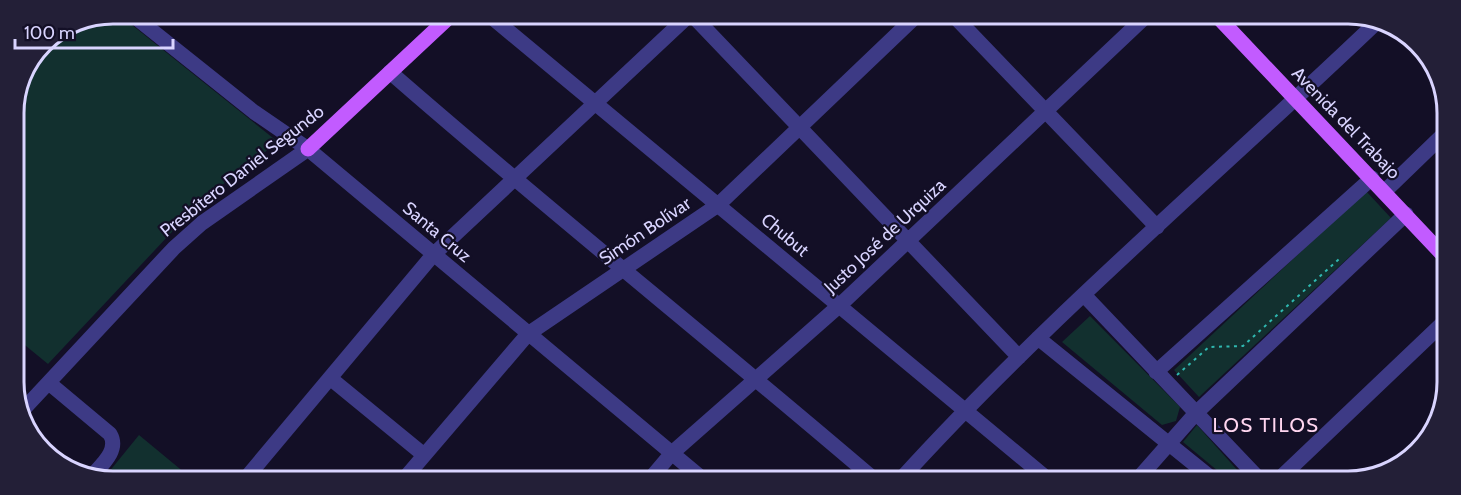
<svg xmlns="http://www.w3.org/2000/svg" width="1461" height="495" font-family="Cabin,sans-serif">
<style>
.green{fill:#12302f}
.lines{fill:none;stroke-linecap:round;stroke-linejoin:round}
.path{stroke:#2fb8b0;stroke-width:2;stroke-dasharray:3 4.5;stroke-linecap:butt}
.minor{stroke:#3d3a85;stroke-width:15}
.major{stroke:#c25bff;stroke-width:15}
.labels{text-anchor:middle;stroke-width:4.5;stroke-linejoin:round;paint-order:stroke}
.street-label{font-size:18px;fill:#d9d4ff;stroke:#130f26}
.neighbourhood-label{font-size:20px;letter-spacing:1.5px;fill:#ffd6f0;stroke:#130f26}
.rim{fill:none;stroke:#d9d4ff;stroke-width:3}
</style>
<rect width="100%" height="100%" fill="#130f26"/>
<path class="green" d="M 75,21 L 127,21 L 278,142 L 200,202 L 48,364 L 15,337 L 14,107 L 43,43 Z
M 1366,191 L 1391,218 L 1199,397 L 1174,370 Z
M 1090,316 L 1180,407 L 1176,421 L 1162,425 L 1062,342 Z
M 1197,425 L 1247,481 L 1230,481 L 1183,442 Z
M 139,435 L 191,478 L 104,478 Z"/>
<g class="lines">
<path class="path" d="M 1177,375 L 1209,347 L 1243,346 L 1339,259"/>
<path class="minor" d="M 956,18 L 1157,227
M 696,19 L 1019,357
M 495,20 L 1050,481
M 140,21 L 254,112 L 308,149 L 704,480
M 390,72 C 549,211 715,343 875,480
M 1384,192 L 1445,133
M 1084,295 L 1261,481
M 1038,338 L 1215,481
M 1156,372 L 1372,178
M 330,378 L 424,455
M 49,383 L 110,434 C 120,451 100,466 90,478
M 21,412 L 174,248 L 202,223 L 308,149
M 246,478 L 433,255 L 685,19
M 404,479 L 528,334 L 718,205 L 914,18
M 650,479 L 672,453 L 840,305 L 1144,18
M 900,480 C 1049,316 1219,173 1379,20
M 1136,481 L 1196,413 L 1406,214
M 1277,481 L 1444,322"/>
<path class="major" d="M 1218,17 L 1445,257
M 308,149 L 446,20"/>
</g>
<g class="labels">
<g class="street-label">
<text transform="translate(1346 123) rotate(46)" y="6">Avenida del Trabajo</text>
<text transform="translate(242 171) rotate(-38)" y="6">Presbítero Daniel Segundo</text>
<text transform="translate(645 231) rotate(-34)" y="6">Simón Bolívar</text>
<text transform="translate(437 232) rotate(40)" y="6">Santa Cruz</text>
<text transform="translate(785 235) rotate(40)" y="6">Chubut</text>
<text transform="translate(885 236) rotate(-43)" y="6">Justo José de Urquiza</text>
</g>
<g class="neighbourhood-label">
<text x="1266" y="432">LOS TILOS</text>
</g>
</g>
<path d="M0 0H1461V495H0ZM113 24H1348A89 89 0 0 1 1437 113V382A89 89 0 0 1 1348 471H113A89 89 0 0 1 24 382V113A89 89 0 0 1 113 24Z" fill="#231f37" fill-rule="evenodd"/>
<path class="rim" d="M113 24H1348A89 89 0 0 1 1437 113V382A89 89 0 0 1 1348 471H113A89 89 0 0 1 24 382V113A89 89 0 0 1 113 24Z"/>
<path d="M15 39v9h158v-9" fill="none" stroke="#d9d4ff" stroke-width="3"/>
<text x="24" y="39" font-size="18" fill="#d9d4ff" stroke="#130f26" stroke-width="4.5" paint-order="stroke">100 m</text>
</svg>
